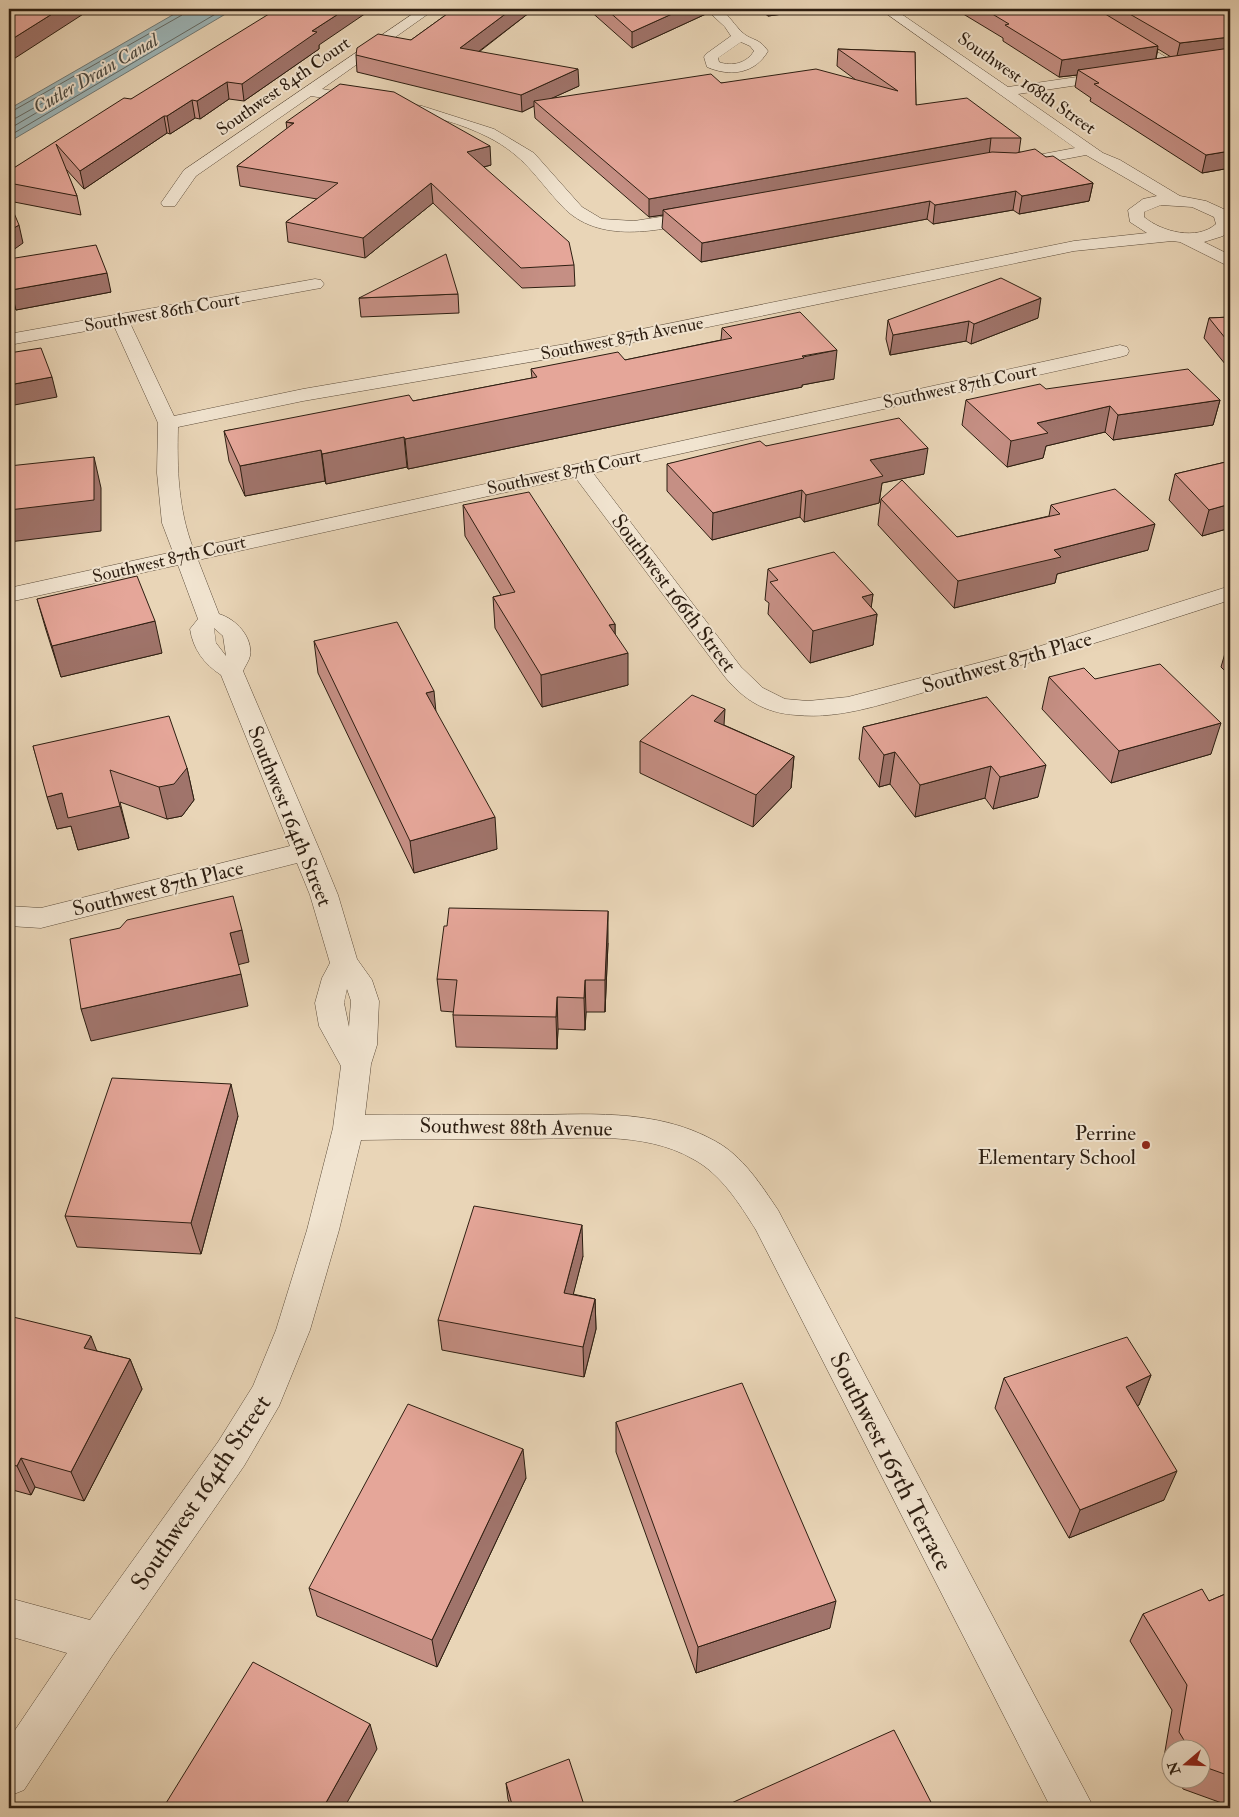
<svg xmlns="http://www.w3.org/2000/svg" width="1239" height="1817" font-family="'IM FELL Double Pica',serif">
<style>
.water{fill:#9cb6b9;stroke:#707976}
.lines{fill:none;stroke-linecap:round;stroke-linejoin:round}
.shore{stroke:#646a65;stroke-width:1}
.minor-casing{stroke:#5c4c3a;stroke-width:1}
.minor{fill:#f1e4d0;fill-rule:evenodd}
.wall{fill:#c58f84;stroke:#2d1e11;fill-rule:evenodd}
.shaded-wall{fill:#a0746b;stroke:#2d1e11}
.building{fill:#e5a699;stroke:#2d1e11}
.poi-dot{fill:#8f2418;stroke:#f1e4d0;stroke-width:2}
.labels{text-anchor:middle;stroke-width:4;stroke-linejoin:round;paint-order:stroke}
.far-street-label{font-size:18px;fill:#2d1e11;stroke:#f1e4d0}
.far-water-label{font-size:19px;font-style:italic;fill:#4e4c43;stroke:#f1e4d0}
.street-label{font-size:21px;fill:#2d1e11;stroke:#f1e4d0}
.poi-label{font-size:21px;fill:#2d1e11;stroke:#f1e4d0;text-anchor:end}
.near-street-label{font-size:25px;fill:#2d1e11;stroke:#f1e4d0}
</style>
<rect width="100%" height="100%" fill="#e9d5b7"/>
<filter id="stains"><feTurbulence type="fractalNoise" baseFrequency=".004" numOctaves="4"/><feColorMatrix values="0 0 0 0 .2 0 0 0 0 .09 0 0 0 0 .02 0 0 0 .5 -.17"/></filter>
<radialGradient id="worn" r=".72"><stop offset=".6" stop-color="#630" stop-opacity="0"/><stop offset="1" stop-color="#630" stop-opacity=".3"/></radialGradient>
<path class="water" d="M 183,9 L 234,9 L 9,142 L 9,109 Z"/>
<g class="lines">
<path class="shore" d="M 9,113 L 182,15 L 185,9
M 9,119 L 16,118 L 60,93 L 64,94 L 63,97 L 9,129
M 9,136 L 224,9"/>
<defs>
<path id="minor" d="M 420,9 L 435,9 L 322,89 L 422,106 L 494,129 L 534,153 L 582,207 L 602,219 L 634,221 L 699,211 L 705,212 L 707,216 L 705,220 C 659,231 598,245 562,206 C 535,177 525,156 488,137 C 434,110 370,105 311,96 L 196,176 L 175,206 L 163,206 L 161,203 L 184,170 Z
M 706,9 C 729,9 728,19 743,33 C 752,41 758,37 768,51 C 755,74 730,77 707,67 L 704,57 L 706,54 L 731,36 L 725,27 ZM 741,42 L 750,46 L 754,51 C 747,63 732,67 719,62 L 718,58 Z
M 880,9 L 894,9 L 1008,87 L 1112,72 L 1117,73 L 1119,76 L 1117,79 L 1112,80 L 1018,94 L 1103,153 L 1120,160 L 1180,196 L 1206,201 L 1228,211 L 1230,215 L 1230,229 L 1223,236 L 1204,242 L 1230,255 L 1230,267 L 1180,242 L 1172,241 L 1074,251 L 583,353 L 303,401 L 178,427 C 177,469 178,508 193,548 L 1120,345 L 1127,347 L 1129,351 L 1127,355 L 1120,357 L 593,473 L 741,667 L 763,688 L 785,699 L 808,701 L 848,697 L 1031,649 L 1230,586 L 1230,600 C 1133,632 1035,662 936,689 C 891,701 843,720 796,715 C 765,713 744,700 725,677 L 575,477 L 198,560 L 219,614 C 236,619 253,637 250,656 C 249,661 245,666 243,671 L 320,851 L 338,895 L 357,959 L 372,980 L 379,1001 L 377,1045 L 371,1064 L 365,1115 C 416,1114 467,1115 517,1115 C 584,1115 654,1107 715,1141 C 743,1156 761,1185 778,1210 L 1094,1808 L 1051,1808 L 756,1230 C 739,1203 721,1174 693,1159 C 643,1130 577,1139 521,1139 C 467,1139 414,1139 361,1140 L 339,1230 L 310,1330 L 279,1406 L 244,1466 L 112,1656 L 24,1790 L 9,1796 L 9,1739 L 67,1653 L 9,1636 L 9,1598 L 90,1620 L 218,1442 L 253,1386 L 276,1330 L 307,1230 L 333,1128 L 341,1066 L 319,1026 L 315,1003 L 322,978 L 330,963 L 310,895 L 297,863 L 41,928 L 9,926 L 9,906 L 41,908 L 290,846 L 221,675 C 204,664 193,649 190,629 L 198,619 L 178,565 L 9,602 L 9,588 L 173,552 L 162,523 L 157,473 L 158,423 L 114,326 L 9,345 L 9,334 L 315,279 L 321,280 L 324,284 L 321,288 L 315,289 L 130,323 L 174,416 L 303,389 L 583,341 L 1074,241 L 1147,233 L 1130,222 L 1128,210 L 1143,199 L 1157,196 L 1086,155 L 1017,168 L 1011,166 L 1009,163 L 1011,160 L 1075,148 ZM 1161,205 L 1192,207 L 1214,217 L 1216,224 C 1197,241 1162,232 1144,217 L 1144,212 ZM 214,628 L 223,636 L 226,656 L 216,643 ZM 347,989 L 351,1001 L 349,1027 L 344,1003 Z
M 1071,9 L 1087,9 L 1182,67 L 1175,71 L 1170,70 Z"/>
</defs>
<use href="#minor" class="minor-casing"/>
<use href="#minor" class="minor"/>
</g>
<path class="wall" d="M 454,9 L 534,9 L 479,52 L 579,86 L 552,98 L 721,83 L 856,80 L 837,66 L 838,49 L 915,52 L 916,105 L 1021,138 L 1019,152 L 1046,157 L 1093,183 L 1089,201 L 1019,214 L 1013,210 L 933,224 L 927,219 L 701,262 L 662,228 L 663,215 L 649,217 L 535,118 L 534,106 L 522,112 L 357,72 L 356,55 L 411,40 Z
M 588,9 L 708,9 L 708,13 L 632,48 Z
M 758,9 L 812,9 L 812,10 L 768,16 Z
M 955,9 L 1230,9 L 1230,168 L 1202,173 L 1090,101 L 1091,98 L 1075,87 L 1077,75 L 1059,77 L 1003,41 L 1003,38 ZM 1158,49 L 1171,57 L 1156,59 Z
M 319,45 L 319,49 L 244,101 L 229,99 L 200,119 L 195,118 L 170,134 L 167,133 L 84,189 L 65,168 L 77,196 L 81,215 L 9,201 L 9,171 L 131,99 Z
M 286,122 L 491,165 L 484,167 L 574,265 L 575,286 L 522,288 L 433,203 L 365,258 L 288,242 L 286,222 L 317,199 L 240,186 L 237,166 L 287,129 Z
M 9,259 L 111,292 L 16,310 L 9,285 Z
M 458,294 L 459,313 L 361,317 L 359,298 Z
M 1230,317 L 1230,370 L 1204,338 L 1209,318 Z
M 1038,318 L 971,344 L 966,341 L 890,355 L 886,339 L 888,320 Z
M 722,328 L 834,379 L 802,385 L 802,387 L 408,469 L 407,467 L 326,484 L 325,481 L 245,496 L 229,461 L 224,431 L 413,401 L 532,378 L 531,369 L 625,360 L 721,340 Z
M 966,400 L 1220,400 L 1213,425 L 1113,440 L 1105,432 L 1046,446 L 1043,458 L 1007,467 L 962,425 Z
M 766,446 L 924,474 L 882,483 L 879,503 L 804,522 L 800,517 L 712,540 L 667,491 L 667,464 Z
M 1230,461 L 1230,528 L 1202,536 L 1169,500 L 1175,474 Z
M 881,499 L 957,537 L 1049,516 L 1051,505 L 1148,550 L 1057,574 L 1055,583 L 954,608 L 878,525 Z
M 463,505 L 615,624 L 615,633 L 628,685 L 542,707 L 495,628 L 493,597 L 501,595 L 465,536 Z
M 768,569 L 873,594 L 871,607 L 877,614 L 873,645 L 810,663 L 768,614 L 769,603 L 765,600 Z
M 37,599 L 162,653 L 61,677 L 46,630 Z
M 1230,636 L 1230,676 L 1221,667 Z
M 314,641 L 436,712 L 497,849 L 414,873 L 318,673 Z
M 1049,677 L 1095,679 L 1211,754 L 1111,783 L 1042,709 Z
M 987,697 L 1038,797 L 993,809 L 985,798 L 915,817 L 890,784 L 879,787 L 859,759 L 863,727 Z
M 724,725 L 794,756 L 791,788 L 753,827 L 640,773 L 640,741 Z
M 33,746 L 187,768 L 194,800 L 182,816 L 167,819 L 120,802 L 129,838 L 78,850 L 71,826 L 57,829 Z
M 608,943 L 605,1012 L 586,1012 L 585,1030 L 558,1029 L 557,1049 L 456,1047 L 453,1015 L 454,1012 L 441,1011 L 437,979 Z
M 238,1116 L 201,1254 L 77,1247 L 65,1216 Z
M 583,1256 L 573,1294 L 595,1299 L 596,1329 L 584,1377 L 442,1350 L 438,1320 Z
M 9,1316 L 97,1351 L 130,1359 L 142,1389 L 84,1501 L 35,1487 L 31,1495 L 9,1489 Z
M 1151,1375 L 1139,1405 L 1137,1406 L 1164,1500 L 1069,1538 L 995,1408 L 1004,1378 Z
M 616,1422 L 830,1628 L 696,1673 L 616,1452 Z
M 526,1478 L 437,1667 L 317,1616 L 309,1588 Z
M 1230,1592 L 1230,1806 L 1183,1789 L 1178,1780 L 1202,1780 L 1202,1750 L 1172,1750 L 1172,1770 L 1164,1757 L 1172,1710 L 1130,1641 L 1143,1614 L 1209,1601 Z
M 506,1783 L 585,1808 L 511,1808 L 508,1799 Z"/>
<path class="shaded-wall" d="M 60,9 L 91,9 L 9,62 L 9,41 Z
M 346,9 L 372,9 L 319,45 L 319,49 L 244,101 L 242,84 L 312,31 Z
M 512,9 L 534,9 L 461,65 L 460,48 Z
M 683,9 L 708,9 L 708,13 L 632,48 L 632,32 Z
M 769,9 L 812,9 L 812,10 L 768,16 Z
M 1230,37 L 1230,53 L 1176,60 L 1180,43 Z
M 1158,46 L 1155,63 L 1078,70 L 1077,75 L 1059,77 L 1062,60 Z
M 578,69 L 579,86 L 539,104 L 534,101 L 534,106 L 522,112 L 521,95 Z
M 227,82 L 229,99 L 200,119 L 197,101 Z
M 192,100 L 195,118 L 170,134 L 167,116 Z
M 164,116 L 167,133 L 84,189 L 80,171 Z
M 991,138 L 989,156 L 663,210 L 663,215 L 649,217 L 649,199 Z
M 490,146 L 491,165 L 468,171 L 467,152 Z
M 1230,151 L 1230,168 L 1202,173 L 1206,155 Z
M 431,183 L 433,203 L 365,258 L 363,238 Z
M 1093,183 L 1089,201 L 1019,214 L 1022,196 Z
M 1016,191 L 1013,210 L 933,224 L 935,205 Z
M 930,201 L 927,219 L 701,262 L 702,243 Z
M 19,225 L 23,243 L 9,253 L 9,231 Z
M 107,273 L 111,292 L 16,310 L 11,290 Z
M 1041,298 L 1038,318 L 971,344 L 974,324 Z
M 969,321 L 966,341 L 890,355 L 893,335 Z
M 837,350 L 834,379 L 802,385 L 802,387 L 408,469 L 405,439 Z
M 52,377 L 57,397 L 9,406 L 9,385 Z
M 1220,400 L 1213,425 L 1113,440 L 1118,415 Z
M 1110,406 L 1105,432 L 1046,446 L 1043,458 L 1007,467 L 1011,441 L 1037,423 Z
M 404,437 L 407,467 L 326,484 L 322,454 Z
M 928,448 L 924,474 L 882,483 L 879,503 L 804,522 L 806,495 L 870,460 Z
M 321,450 L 325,481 L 245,496 L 240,466 Z
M 94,457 L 101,488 L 101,531 L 9,542 L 9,510 Z
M 802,490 L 800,517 L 712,540 L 713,513 Z
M 1230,504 L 1230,528 L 1202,536 L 1209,510 Z
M 1155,524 L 1148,550 L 1057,574 L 1055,583 L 954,608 L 958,581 L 1054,550 Z
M 873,594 L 870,616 L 877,614 L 873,645 L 810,663 L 813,631 L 862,597 Z
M 155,621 L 162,653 L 61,677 L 52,646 Z
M 615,624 L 615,655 L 609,625 Z
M 628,653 L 628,685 L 542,707 L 541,675 Z
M 434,691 L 437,723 L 426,693 Z
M 725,709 L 723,741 L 714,721 Z
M 1221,723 L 1211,754 L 1111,783 L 1119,751 Z
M 895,752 L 890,784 L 879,787 L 884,755 Z
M 794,756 L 791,788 L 753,827 L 756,795 Z
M 1046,765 L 1038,797 L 993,809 L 1000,777 Z
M 991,766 L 985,798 L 915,817 L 920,785 Z
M 187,768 L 194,800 L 182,816 L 167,819 L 159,787 Z
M 62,793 L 120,806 L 129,838 L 78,850 L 71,826 L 57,829 L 47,797 Z
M 495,817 L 497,849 L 414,873 L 410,841 Z
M 608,911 L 608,943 L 605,1012 L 605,980 Z
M 242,930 L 249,962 L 237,965 L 230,933 Z
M 241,974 L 248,1006 L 91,1041 L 81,1009 Z
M 585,980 L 586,1012 L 585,1030 L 584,998 Z
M 557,997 L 558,1029 L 557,1049 L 556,1017 Z
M 231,1084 L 238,1116 L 201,1254 L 191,1223 Z
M 582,1225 L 583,1256 L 566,1323 L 564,1293 Z
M 595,1299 L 596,1329 L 584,1377 L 583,1347 Z
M 91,1336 L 103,1367 L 84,1348 Z
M 130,1359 L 142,1389 L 84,1501 L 71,1472 Z
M 1151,1375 L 1139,1405 L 1114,1416 L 1126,1387 Z
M 523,1449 L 526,1478 L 437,1667 L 432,1640 Z
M 21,1458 L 35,1487 L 31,1495 L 17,1466 Z
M 1177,1471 L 1164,1500 L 1069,1538 L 1080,1510 Z
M 836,1601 L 830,1628 L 696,1673 L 698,1647 Z
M 370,1724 L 377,1749 L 344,1808 L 323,1808 Z"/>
<path class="building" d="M 9,9 L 60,9 L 9,41 Z
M 277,9 L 346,9 L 312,31 L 317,32 L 242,84 L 227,82 L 197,101 L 192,100 L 167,116 L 164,116 L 80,171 L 56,144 L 77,196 L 9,183 L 9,171 L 124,98 L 131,99 Z
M 454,9 L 512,9 L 460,48 L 578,69 L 521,95 L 356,55 L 357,48 L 378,34 L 411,40 Z
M 606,9 L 683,9 L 632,32 Z
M 984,9 L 1097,9 L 1158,46 L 1062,60 L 1005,25 L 1009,24 Z
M 1121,9 L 1230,9 L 1230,37 L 1180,43 Z
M 1230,48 L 1230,151 L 1206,155 L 1094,84 L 1099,83 L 1078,70 Z
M 838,49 L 915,52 L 916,105 L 967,98 L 1021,138 L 991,138 L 649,199 L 534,101 L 711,74 L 721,83 L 816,69 L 898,91 Z
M 340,84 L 394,92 L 490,146 L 467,152 L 569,242 L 574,265 L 521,268 L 431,183 L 363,238 L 286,222 L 338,183 L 237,166 L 294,123 L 286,122 Z
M 1035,149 L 1046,157 L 1053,156 L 1093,183 L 1022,196 L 1016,191 L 935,205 L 930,201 L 702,243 L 663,210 L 992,152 L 1016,153 Z
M 9,201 L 19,225 L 9,231 Z
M 96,245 L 107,273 L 11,290 L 9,281 L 9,259 Z
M 446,254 L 458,294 L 359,298 Z
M 1001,278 L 1041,298 L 974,324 L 969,321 L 893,335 L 888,320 Z
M 800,312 L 837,350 L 802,356 L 804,358 L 405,439 L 404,437 L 322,454 L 321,450 L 240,466 L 224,431 L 409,395 L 413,401 L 537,377 L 531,369 L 618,352 L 625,360 L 732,338 L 722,328 Z
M 1230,317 L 1230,344 L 1209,318 Z
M 41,348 L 52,377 L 9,385 L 9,353 Z
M 1188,369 L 1220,400 L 1118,415 L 1110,406 L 1037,423 L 1048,433 L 1011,441 L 966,400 L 1040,384 L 1046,389 Z
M 899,418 L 928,448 L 870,460 L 883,476 L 806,495 L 802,490 L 713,513 L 667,464 L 760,441 L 766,446 Z
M 94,457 L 94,500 L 9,510 L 9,466 Z
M 1230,461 L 1230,504 L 1209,510 L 1175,474 Z
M 902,480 L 957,537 L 1060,514 L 1051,505 L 1115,489 L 1155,524 L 1054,550 L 1061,557 L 958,581 L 881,499 Z
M 529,492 L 615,624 L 609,625 L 628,653 L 541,675 L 493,597 L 515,592 L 463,505 Z
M 834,552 L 873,594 L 862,597 L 877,614 L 813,631 L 770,582 L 778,580 L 768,569 Z
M 137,576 L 155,621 L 52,646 L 37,599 Z
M 397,622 L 434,691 L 426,693 L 495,817 L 410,841 L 314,641 Z
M 1160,664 L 1221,723 L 1119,751 L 1049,677 L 1084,668 L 1095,679 Z
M 692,695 L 725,709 L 714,721 L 794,756 L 756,795 L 640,741 Z
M 987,697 L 1046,765 L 1000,777 L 991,766 L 920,785 L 895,752 L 884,755 L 863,727 Z
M 169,716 L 187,768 L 174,784 L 159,787 L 110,770 L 120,806 L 68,818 L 62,793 L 47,797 L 33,746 Z
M 233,896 L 242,930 L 230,933 L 241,974 L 81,1009 L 70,939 L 120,928 L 127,920 Z
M 449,908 L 608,911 L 605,980 L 585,980 L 584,998 L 557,997 L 556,1017 L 453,1015 L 457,980 L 437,979 L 444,926 L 447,926 Z
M 112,1078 L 231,1084 L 191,1223 L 65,1216 Z
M 474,1206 L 582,1225 L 564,1293 L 595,1299 L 583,1347 L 438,1320 Z
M 9,1316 L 91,1336 L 84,1348 L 130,1359 L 71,1472 L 21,1458 L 17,1466 L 9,1464 Z
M 1127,1337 L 1151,1375 L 1126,1387 L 1177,1471 L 1080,1510 L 1004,1378 Z
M 742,1383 L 836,1601 L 698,1647 L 616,1422 Z
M 408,1404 L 523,1449 L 432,1640 L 309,1588 Z
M 1202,1589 L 1209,1601 L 1230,1592 L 1230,1776 L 1202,1766 L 1202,1750 L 1190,1750 L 1179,1732 L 1187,1685 L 1143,1614 Z
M 253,1662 L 370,1724 L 323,1808 L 163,1808 Z
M 894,1730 L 934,1808 L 728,1808 L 727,1805 Z
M 569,1759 L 585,1808 L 513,1808 L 506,1783 Z"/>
<circle class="poi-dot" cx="1146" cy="1145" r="5"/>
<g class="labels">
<g class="far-street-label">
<text transform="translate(1027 83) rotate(35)" y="6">Southwest 168th Street</text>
<text transform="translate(283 86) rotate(-35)" y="6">Southwest 84th Court</text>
<text transform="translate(162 312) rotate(-10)" y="6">Southwest 86th Court</text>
<text transform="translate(622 338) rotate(-11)" y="6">Southwest 87th Avenue</text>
<text transform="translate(960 386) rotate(-12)" y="6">Southwest 87th Court</text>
<text transform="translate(564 472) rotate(-12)" y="6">Southwest 87th Court</text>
<text transform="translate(169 559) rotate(-13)" y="6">Southwest 87th Court</text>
</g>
<g class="far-water-label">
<text transform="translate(95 73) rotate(-30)" y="7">Cutler Drain Canal</text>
</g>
<g class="street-label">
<text transform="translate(674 593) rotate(53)" y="7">Southwest 166th Street</text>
<text transform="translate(1007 662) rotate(-16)" y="7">Southwest 87th Place</text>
<text transform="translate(290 816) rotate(68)" y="7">Southwest 164th Street</text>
<text transform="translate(158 888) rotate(-14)" y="7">Southwest 87th Place</text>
<text transform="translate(516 1127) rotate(1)" y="7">Southwest 88th Avenue</text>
</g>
<g class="poi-label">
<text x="1136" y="1140">Perrine<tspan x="1136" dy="24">Elementary School</tspan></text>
</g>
<g class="near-street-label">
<text transform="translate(892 1461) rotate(63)" y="9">Southwest 165th Terrace</text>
<text transform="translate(200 1492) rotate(-56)" y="9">Southwest 164th Street</text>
</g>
</g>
<rect width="1239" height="1817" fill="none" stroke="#e9d5b7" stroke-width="30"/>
<rect x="10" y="10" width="1219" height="1797" fill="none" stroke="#2d1e11" stroke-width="2.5"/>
<rect x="15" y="15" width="1209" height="1787" fill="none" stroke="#2d1e11"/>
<g transform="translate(1186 1764) rotate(251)"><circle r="24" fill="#f1e4d0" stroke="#a39584"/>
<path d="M0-4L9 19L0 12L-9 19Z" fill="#8f2418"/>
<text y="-8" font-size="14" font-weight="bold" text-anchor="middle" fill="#2d1e11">N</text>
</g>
<rect width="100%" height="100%" filter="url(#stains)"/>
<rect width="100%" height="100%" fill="url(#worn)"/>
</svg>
